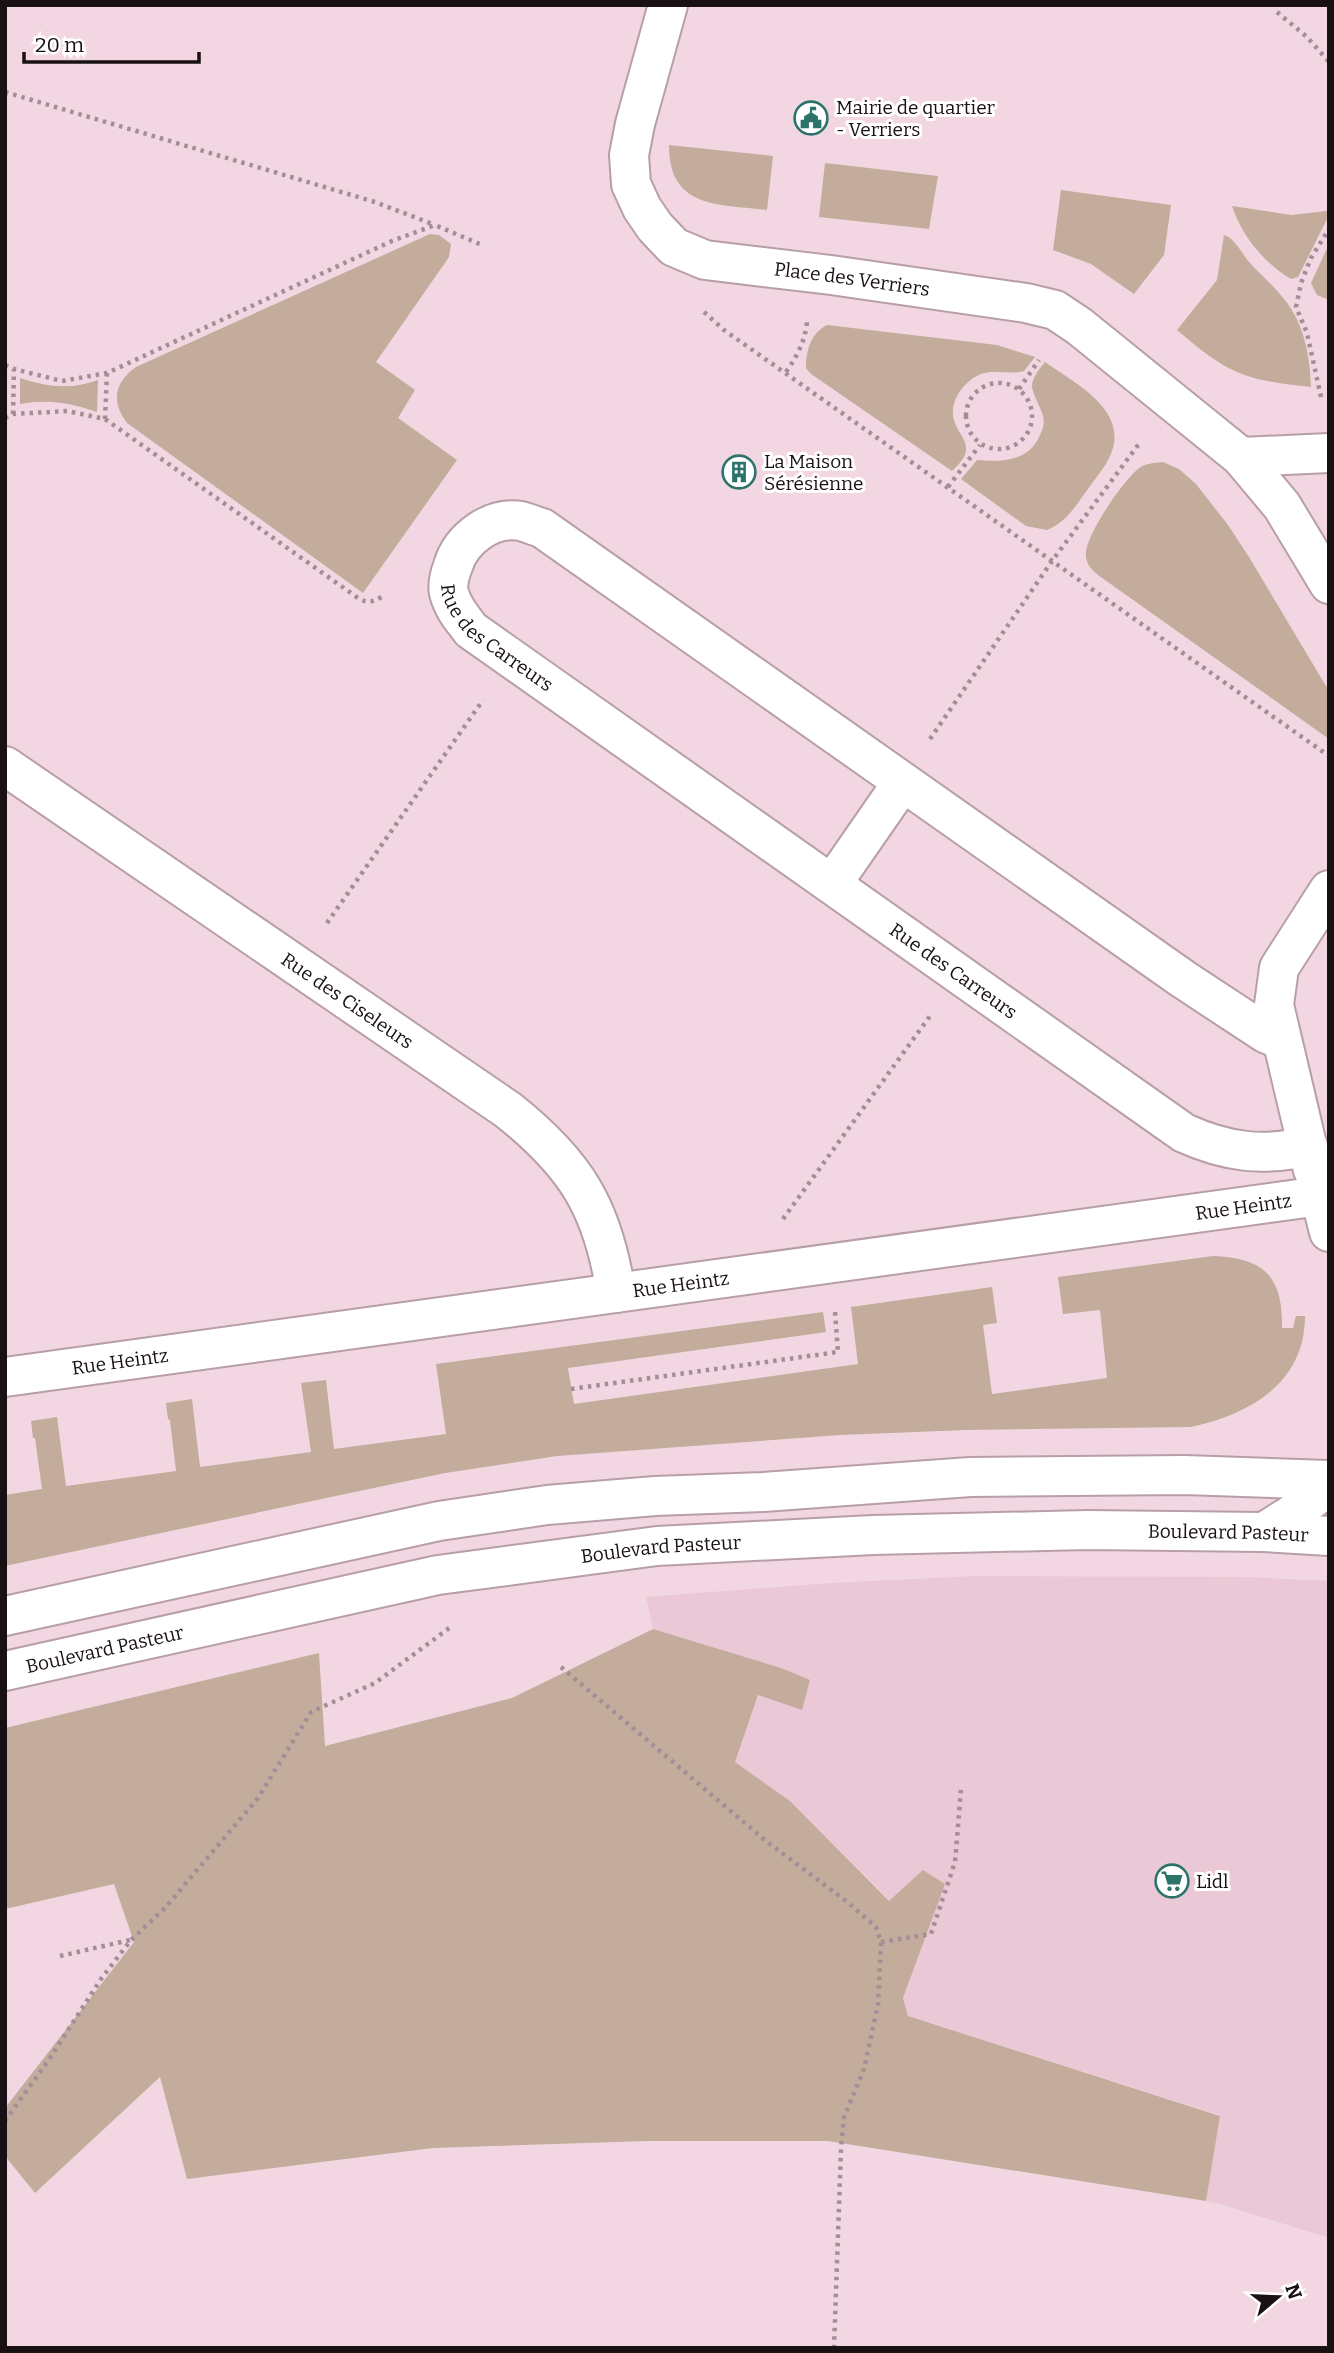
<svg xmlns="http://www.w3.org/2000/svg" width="1334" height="2353" font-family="Bitter,serif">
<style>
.built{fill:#eac8d6}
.green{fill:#c3ac9b}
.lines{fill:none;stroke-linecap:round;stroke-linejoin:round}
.minor-casing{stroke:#b79ea8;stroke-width:42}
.tertiary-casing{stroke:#b79ea8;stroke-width:42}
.path{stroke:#a38e97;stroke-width:4.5;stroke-dasharray:3.5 5;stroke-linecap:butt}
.minor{stroke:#fff;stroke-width:38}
.tertiary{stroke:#fff;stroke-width:38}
.labels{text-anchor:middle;stroke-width:6;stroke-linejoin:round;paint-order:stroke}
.poi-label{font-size:19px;fill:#191014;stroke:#fff;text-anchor:start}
.street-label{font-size:19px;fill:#191014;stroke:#fff}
</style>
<rect width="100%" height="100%" fill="#f2d7e2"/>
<path class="built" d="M 976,1576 L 1246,1577 L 1329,1581 L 1329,2238 L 1220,2204 L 1206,2201 L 1220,2115 L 908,2016 L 903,1998 L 945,1884 L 923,1871 L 890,1901 L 790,1801 L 735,1762 L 758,1695 L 781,1668 L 653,1629 L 646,1597 L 830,1583 Z"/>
<path class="green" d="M 669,145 L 773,156 L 767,210 C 718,204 669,209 669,145 Z
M 825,163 L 938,176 L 929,229 L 819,217 Z
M 1061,190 L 1171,205 L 1164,255 L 1134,294 L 1091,264 L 1053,250 Z
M 1232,206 L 1291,215 L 1327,211 L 1329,214 L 1327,219 L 1298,277 L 1291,279 C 1263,262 1242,236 1232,206 Z
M 430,234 L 439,235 L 451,244 L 449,257 L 376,362 L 415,390 L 398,418 L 457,460 L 363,593 L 127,423 C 111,401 114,383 136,367 Z
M 1224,235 C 1235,238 1242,254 1250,263 C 1261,275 1274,286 1284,299 C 1304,323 1310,356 1311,387 C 1244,380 1228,374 1177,330 L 1217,280 Z
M 1329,244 L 1329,300 L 1317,295 L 1311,283 Z
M 827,325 L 997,345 L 1035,357 L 1024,371 C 1010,375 995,369 981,374 C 963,381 947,404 955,423 C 958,432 966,439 966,448 C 967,457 958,465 952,471 L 811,374 L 806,368 C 806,350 811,333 827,325 Z
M 1045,362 C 1073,382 1124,407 1113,448 C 1109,463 1097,476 1088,489 C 1076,505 1067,522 1047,530 L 1026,526 L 961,479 L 977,460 C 1000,462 1028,462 1039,437 C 1043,429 1045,425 1043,416 C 1041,408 1032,393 1032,386 C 1032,378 1040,368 1045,362 Z
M 20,378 C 47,387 71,390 98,380 L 97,412 C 71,403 48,399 20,404 Z
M 1163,462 L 1179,469 L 1196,484 L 1228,525 L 1249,557 L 1329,691 L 1329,739 L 1098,575 C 1092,570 1087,565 1086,557 C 1083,538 1123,481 1138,469 C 1145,463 1154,463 1163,462 Z
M 1213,1256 C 1265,1258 1283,1277 1282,1328 L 1293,1328 L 1296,1316 L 1305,1316 C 1305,1383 1250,1414 1191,1427 L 966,1430 L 840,1435 L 557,1456 L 445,1473 L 5,1566 L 5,1495 L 42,1489 L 35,1438 L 33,1438 L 31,1421 L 57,1417 L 66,1486 L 176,1471 L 170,1420 L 168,1419 L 166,1403 L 192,1399 L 200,1467 L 311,1452 L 301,1383 L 326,1380 L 334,1449 L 446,1434 L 436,1364 L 823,1312 L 826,1332 L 568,1368 L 574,1404 L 858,1364 L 851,1307 L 992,1287 L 997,1323 L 983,1325 L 992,1394 L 1107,1378 L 1100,1310 L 1063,1314 L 1058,1277 Z
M 653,1629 L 781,1668 L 810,1680 L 802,1710 L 758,1695 L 735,1762 L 790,1801 L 889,1901 L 923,1870 L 945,1884 L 903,1998 L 908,2016 L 1220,2116 L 1206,2201 L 828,2141 L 646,2141 L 433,2148 L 187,2179 L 160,2077 L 35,2193 L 5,2156 L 5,2108 L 134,1942 L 114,1884 L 5,1909 L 5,1728 L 319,1653 L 325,1746 L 512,1698 Z"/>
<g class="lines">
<defs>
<g id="minor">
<path id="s1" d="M 668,5 L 635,124 L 629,155 L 631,184 L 642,208 L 655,227 L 674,247 L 705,260 L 831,275 L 1026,303 L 1055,310 L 1079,326 L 1241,457 L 1282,506 L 1329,584"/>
<path d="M 1241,457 L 1329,453"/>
<path id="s2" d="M 5,766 L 508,1110 C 576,1164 603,1208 616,1293"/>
<path d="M 832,884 L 902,783"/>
<path id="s3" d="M 1280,1034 L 1272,1036 L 1265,1033 L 1183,979 L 542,528 C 535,526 528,523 521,521 C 491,516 461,539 453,566 C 450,574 447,585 449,593 C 453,608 462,618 471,630 L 1184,1133 C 1226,1152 1263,1157 1308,1146"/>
<path d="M 1313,1170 L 1274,1005 L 1279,968 L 1329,890"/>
<path id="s4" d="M 5,1377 L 1320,1196 L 1329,1232"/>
<path d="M 1264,1532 L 1291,1515 L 1329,1486"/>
</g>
<g id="tertiary">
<path d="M 5,1616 L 439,1521 L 547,1505 L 655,1496 L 763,1492 L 970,1477 L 1184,1475 L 1329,1480"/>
<path id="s5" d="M 5,1671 L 438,1575 L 657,1546 L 873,1535 L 1087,1530 L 1264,1532 L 1329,1536"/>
</g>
</defs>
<use href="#minor" class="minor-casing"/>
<use href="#tertiary" class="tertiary-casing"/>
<path class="path" d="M 1277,12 L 1307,37 L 1329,62
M 5,92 L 375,202 L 435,225
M 704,312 L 724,330 L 1329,756
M 5,365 L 14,369 L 62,381 L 107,373 L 392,241 L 435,225 L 482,245
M 786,372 C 797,356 805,342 807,322
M966 416a33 33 0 1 1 66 0a33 33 0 1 1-66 0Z
M 1019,389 L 1039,360
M 1321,397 L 1307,333 L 1296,307 L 1301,283 L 1311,258 L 1329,229
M 13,414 L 14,369
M 5,418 L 13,414 L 67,411 L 105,419 L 358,598 C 368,604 373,602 383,596
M 105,419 L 107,373
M 948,487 L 980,445
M 930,739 L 1052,561 L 1141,441
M 327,923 L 483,700
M 783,1219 L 930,1016
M 571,1389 L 838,1352 L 835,1312
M 561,1667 L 766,1841 L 846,1901 L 876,1927 L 881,1942 L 878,2005 L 864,2069 L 844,2117 L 841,2149 L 834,2348
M 881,1942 L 931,1934 L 955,1862 L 961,1790
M 60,1956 L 130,1940
M 5,2121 L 48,2061 L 101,1979 L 131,1940 L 165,1908 L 258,1798 L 311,1712 L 375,1683 L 452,1626"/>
<use href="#minor" class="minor"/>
<use href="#tertiary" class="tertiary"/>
</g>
<defs>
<symbol id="civic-ring" viewBox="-11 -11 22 22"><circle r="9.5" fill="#fff" stroke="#2c746b" stroke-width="1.5"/><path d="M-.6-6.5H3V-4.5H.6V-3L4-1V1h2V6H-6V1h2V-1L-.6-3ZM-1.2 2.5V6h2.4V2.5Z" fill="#2c746b"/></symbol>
<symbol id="building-ring" viewBox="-11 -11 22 22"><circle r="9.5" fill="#fff" stroke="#2c746b" stroke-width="1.5"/><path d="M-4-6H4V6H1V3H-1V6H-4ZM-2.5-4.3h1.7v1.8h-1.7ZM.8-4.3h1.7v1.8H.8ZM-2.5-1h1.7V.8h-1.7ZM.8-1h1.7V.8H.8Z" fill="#2c746b"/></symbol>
<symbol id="supermarket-ring" viewBox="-11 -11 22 22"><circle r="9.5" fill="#fff" stroke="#2c746b" stroke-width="1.5"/><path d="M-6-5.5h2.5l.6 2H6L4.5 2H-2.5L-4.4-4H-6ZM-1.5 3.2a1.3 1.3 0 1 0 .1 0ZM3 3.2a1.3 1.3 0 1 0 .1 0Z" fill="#2c746b"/></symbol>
</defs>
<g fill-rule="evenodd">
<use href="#civic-ring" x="792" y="99" width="38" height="38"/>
<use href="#building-ring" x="720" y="453" width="38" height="38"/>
<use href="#supermarket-ring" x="1153" y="1862" width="38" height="38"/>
</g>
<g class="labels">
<g class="poi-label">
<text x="836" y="114">Mairie de quartier<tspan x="836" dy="22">- Verriers</tspan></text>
<text x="764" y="468">La Maison<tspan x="764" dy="22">Sérésienne</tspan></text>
<text x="1196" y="1888">Lidl</text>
</g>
<g class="street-label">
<text dy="7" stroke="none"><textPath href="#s1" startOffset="443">Place des Verriers</textPath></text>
<text dy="7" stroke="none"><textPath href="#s3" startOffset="1102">Rue des Carreurs</textPath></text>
<text dy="7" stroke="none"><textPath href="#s3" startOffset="1670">Rue des Carreurs</textPath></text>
<text dy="7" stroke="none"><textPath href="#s2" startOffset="415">Rue des Ciseleurs</textPath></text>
<text dy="7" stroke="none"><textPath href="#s4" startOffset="1250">Rue Heintz</textPath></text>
<text dy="7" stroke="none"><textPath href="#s4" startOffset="682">Rue Heintz</textPath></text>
<text dy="7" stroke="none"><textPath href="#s4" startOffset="116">Rue Heintz</textPath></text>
<text dy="7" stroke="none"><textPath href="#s5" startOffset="1236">Boulevard Pasteur</textPath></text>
<text dy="7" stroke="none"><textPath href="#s5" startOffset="668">Boulevard Pasteur</textPath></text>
<text dy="7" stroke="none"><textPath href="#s5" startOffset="102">Boulevard Pasteur</textPath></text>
</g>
</g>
<rect width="1334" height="2353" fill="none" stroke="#191014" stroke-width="14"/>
<g transform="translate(1278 2297) rotate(71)" stroke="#ffffff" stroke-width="5" paint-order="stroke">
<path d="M0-5L12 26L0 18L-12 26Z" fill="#191014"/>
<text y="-10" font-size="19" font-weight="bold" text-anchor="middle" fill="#191014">N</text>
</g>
<path d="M24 52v10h175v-10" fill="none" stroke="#191014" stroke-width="3.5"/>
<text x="35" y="52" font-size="21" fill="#191014" stroke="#ffffff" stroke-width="5" paint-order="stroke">20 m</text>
</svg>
